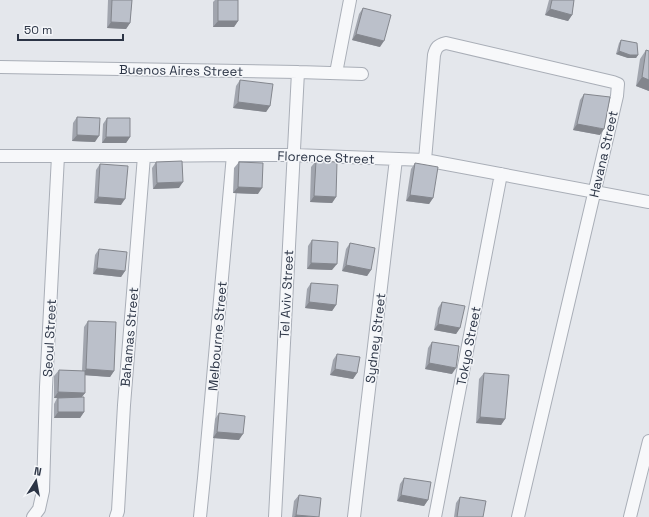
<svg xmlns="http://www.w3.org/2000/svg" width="649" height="517" font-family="'Space Grotesk',sans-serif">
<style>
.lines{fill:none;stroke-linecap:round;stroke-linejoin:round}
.street-casing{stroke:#a9aeb7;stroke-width:14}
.street{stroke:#f7f8fa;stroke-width:12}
.wall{fill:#a1a5ae}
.shaded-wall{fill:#83868d}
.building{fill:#bbc0ca;stroke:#83868d}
.labels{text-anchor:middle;stroke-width:3;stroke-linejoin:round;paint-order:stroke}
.street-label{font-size:13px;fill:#2b3445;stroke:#f4f6f9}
</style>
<rect width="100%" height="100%" fill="#e4e7ec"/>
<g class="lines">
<defs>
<path id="street" d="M 0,67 L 298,72 L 362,74
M 336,73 L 350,0
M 0,156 L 144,156 L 233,155 L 294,155 L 425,160 L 649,202
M 425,160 L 434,55 C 436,47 438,45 446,43 L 613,82 L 618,84 L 617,96 L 518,517
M 33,517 L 39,509 L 43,491 L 46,387 L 58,156
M 116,517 L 118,511 L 124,405 L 144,156
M 200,517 L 204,478 L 233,155
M 275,517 L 298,72
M 354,517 L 396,159
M 435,517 L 501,174
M 630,517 L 649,441"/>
</defs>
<use href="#street" class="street-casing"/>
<use href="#street" class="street"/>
</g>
<path class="wall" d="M 108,0 L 132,0 L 130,23 L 126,29 L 107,28 Z
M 215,0 L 238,0 L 238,21 L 234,27 L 213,27 L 213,2 Z
M 549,0 L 574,0 L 572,15 L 568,21 L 545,15 Z
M 363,8 L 380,47 L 352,40 L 359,14 Z
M 621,40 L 638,55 L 636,58 L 628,58 L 616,54 L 619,43 Z
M 646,50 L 649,51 L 649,91 L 636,86 L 640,59 Z
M 240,80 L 270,106 L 266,112 L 233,108 L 236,86 Z
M 584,94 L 600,135 L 573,130 L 580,100 Z
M 77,117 L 95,142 L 72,141 L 73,123 Z
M 107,118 L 130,137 L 126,143 L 102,143 L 103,124 Z
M 316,161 L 336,197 L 332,203 L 310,202 L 311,167 Z
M 156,162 L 179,188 L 153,189 L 152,168 Z
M 239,162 L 258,194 L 233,193 L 234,168 Z
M 415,163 L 433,198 L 429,204 L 406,201 L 411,169 Z
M 100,164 L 121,205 L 94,203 L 96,170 Z
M 312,240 L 332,270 L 307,269 L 308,246 Z
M 350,243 L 371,270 L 367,276 L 342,271 L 346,249 Z
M 99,249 L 125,271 L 121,277 L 93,274 L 95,255 Z
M 311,283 L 336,305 L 332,311 L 305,308 L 307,289 Z
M 442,302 L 460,328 L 456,334 L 434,330 L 438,308 Z
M 88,321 L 114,371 L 110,377 L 85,375 L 85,393 L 82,397 L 84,412 L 80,418 L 54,418 L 54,404 L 57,398 L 54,398 L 54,376 L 59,370 L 82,371 L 84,327 Z
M 432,342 L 452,374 L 425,369 L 428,348 Z
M 337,354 L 357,373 L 353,379 L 330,375 L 333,360 Z
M 484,373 L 505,419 L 501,425 L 476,423 L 479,379 Z
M 219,413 L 239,440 L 213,438 L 215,419 Z
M 404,478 L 428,500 L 424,506 L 397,501 L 400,484 Z
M 299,495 L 319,517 L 292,517 L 294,501 Z
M 460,497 L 483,517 L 454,517 L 456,503 Z"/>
<path class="shaded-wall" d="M 550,9 L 572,15 L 568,21 L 545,15 Z
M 218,21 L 238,21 L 234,27 L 213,27 Z
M 111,22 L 130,23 L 126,29 L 107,28 Z
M 356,34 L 384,41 L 380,47 L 352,40 Z
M 619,51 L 638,55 L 636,58 L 628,58 L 616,54 Z
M 642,77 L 649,80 L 649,91 L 636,86 Z
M 238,102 L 270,106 L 266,112 L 233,108 Z
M 577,124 L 604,129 L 600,135 L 573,130 Z
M 77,135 L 99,136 L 95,142 L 72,141 Z
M 106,137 L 130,137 L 126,143 L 102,143 Z
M 183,182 L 179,188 L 153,189 L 157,183 Z
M 238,187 L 262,188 L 258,194 L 233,193 Z
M 410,195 L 433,198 L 429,204 L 406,201 Z
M 314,196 L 336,197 L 332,203 L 310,202 Z
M 98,197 L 125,199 L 121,205 L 94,203 Z
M 311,263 L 337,264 L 332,270 L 307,269 Z
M 346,265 L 371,270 L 367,276 L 342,271 Z
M 97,268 L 125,271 L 121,277 L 93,274 Z
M 309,302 L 336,305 L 332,311 L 305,308 Z
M 438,324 L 460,328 L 456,334 L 434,330 Z
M 429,363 L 456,368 L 452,374 L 425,369 Z
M 86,369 L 114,371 L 110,377 L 82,375 Z
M 335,369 L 357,373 L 353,379 L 330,375 Z
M 58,392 L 85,393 L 80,399 L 54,398 Z
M 58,412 L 84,412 L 80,418 L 54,418 Z
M 480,417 L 505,419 L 501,425 L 476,423 Z
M 217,432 L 243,434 L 239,440 L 213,438 Z
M 401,495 L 428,500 L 424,506 L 397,501 Z
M 296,515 L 314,517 L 294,517 Z"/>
<path class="building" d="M 112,0 L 132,0 L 130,23 L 111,22 Z
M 218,0 L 238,0 L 238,21 L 218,21 Z
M 552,0 L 574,0 L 572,15 L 550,9 Z
M 363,8 L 391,15 L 384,41 L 356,34 Z
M 621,40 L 637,43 L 638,55 L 630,55 L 619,51 Z
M 646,50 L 649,51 L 649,80 L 642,77 Z
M 240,80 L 273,84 L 270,106 L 238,102 Z
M 584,94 L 610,97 L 604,129 L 577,124 Z
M 77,117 L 100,118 L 99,136 L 77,135 Z
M 107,118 L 130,118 L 130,137 L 106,137 Z
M 182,161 L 183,182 L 157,183 L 156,162 Z
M 316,161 L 337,162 L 336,197 L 314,196 Z
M 239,162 L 263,163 L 262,188 L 238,187 Z
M 415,163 L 438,167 L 433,198 L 410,195 Z
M 100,164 L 128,166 L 125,199 L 98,197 Z
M 312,240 L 338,242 L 337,264 L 311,263 Z
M 350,243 L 375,248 L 371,270 L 346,265 Z
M 99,249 L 127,252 L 125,271 L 97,268 Z
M 311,283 L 338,285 L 336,305 L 309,302 Z
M 442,302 L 465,306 L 460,328 L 438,324 Z
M 88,321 L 116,322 L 114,371 L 86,369 Z
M 432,342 L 459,346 L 456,368 L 429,363 Z
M 337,354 L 360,357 L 357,373 L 335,369 Z
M 59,370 L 85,371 L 85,393 L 58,392 Z
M 484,373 L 509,375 L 505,419 L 480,417 Z
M 84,397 L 84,412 L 58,412 L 58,398 Z
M 219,413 L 245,416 L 243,434 L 217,432 Z
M 404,478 L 431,482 L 428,500 L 401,495 Z
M 299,495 L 321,498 L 319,517 L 296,515 Z
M 460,497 L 486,501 L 483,517 L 457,517 Z"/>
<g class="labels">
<g class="street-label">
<text transform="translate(181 70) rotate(1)" y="5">Buenos Aires Street</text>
<text transform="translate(603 154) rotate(-77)" y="5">Havana Street</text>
<text transform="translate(326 157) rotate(2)" y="5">Florence Street</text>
<text transform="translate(286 294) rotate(-87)" y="5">Tel Aviv Street</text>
<text transform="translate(217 336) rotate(-85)" y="5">Melbourne Street</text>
<text transform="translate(129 337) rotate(-85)" y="5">Bahamas Street</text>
<text transform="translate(49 338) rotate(-87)" y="5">Seoul Street</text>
<text transform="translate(375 338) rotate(-83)" y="5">Sydney Street</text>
<text transform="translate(468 346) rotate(-79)" y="5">Tokyo Street</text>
</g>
</g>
<g transform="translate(36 481) rotate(11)" stroke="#f4f6f9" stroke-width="3" paint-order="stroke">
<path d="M0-3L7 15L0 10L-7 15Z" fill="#2b3445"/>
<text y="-6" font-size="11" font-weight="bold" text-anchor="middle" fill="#2b3445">N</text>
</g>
<path d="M18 34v6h105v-6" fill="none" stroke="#2b3445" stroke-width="2"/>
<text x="24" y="34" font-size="12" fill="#2b3445" stroke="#f4f6f9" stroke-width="3" paint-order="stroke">50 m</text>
</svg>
